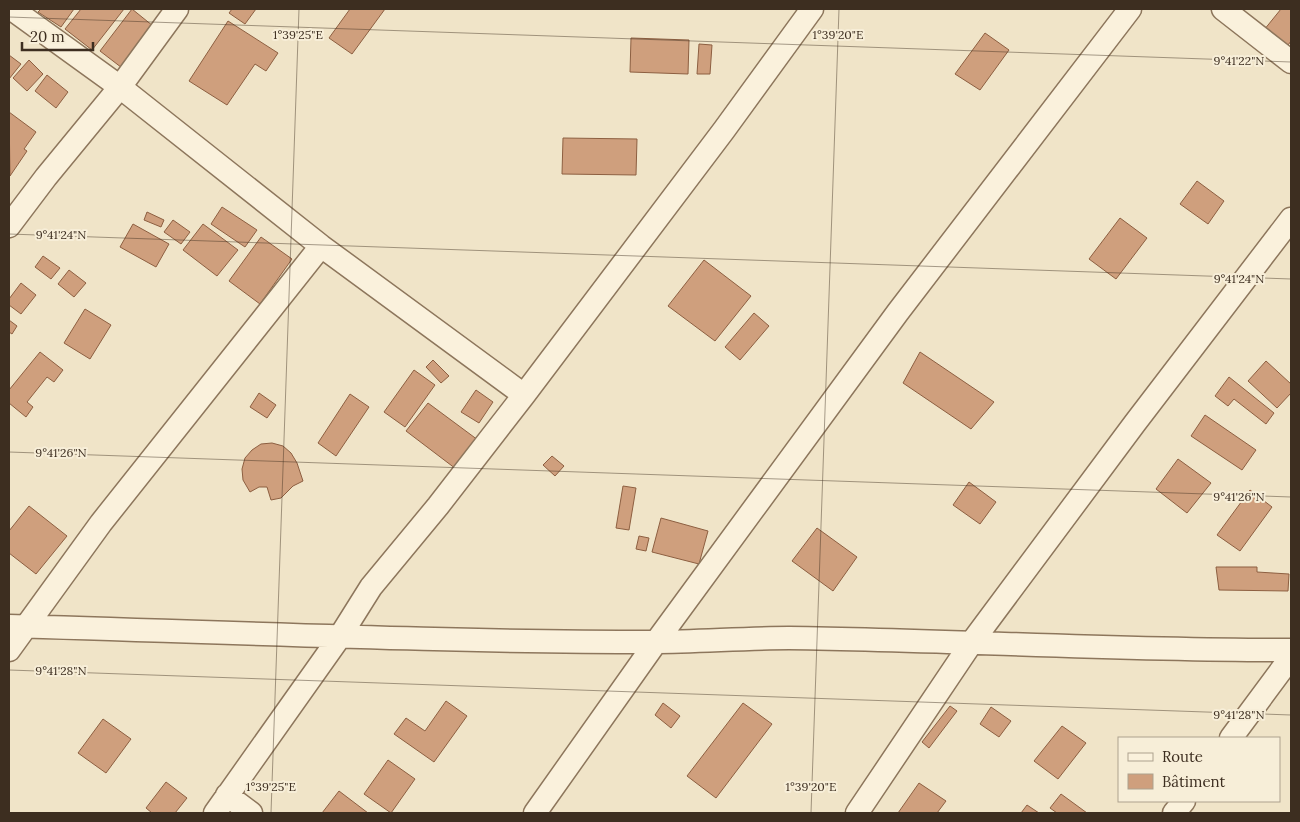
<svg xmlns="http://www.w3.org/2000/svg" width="1300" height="822" font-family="Lora,serif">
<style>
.building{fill:#cf9f7d;stroke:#8d5f41}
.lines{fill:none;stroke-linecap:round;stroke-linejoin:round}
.street-casing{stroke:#8d765c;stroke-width:25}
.street{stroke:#faf1dc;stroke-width:22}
.ticks{fill:none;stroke:#3d2e20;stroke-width:1;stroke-opacity:0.45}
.ticks-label{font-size:12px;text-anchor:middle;fill:#3d2e20;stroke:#f7eed8;stroke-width:4;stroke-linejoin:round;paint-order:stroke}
</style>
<rect width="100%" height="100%" fill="#f0e4c8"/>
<path class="building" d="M 41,9 L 74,9 L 61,27 L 38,12 Z
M 81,9 L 124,9 L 92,50 L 65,29 Z
M 132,9 L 158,30 L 126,71 L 100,51 Z
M 232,9 L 256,9 L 245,24 L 229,13 Z
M 350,9 L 385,9 L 352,54 L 329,38 Z
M 1281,9 L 1291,9 L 1291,41 L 1286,48 L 1264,30 Z
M 228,21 L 278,53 L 266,71 L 255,64 L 227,105 L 189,81 Z
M 985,33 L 1009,50 L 980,90 L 955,74 Z
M 631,38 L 689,40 L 688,74 L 630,72 Z
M 699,44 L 712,45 L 710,74 L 697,74 Z
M 9,55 L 21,64 L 9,79 Z
M 29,60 L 43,74 L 27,91 L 13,78 Z
M 47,75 L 68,92 L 56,108 L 35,91 Z
M 9,112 L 36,132 L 24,149 L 27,151 L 10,176 Z
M 563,138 L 637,139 L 636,175 L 562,174 Z
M 1197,181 L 1224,201 L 1208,224 L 1180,204 Z
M 222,207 L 257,230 L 245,247 L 211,224 Z
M 147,212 L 164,220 L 161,227 L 144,220 Z
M 1120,218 L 1147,238 L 1116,279 L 1089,259 Z
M 173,220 L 190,232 L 181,244 L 164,232 Z
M 133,224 L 169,244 L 156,267 L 120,247 Z
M 203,224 L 238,250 L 217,276 L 183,250 Z
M 261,237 L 292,259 L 260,304 L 229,281 Z
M 43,256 L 60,268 L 51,279 L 35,267 Z
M 704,260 L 751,296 L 715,341 L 668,306 Z
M 69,270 L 86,283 L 74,297 L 58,284 Z
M 21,283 L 36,295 L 21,314 L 9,305 L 9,299 Z
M 85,309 L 111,325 L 90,359 L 64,343 Z
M 754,313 L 769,326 L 740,360 L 725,347 Z
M 9,320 L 17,326 L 12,334 L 9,332 Z
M 40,352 L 63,370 L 54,382 L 47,377 L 27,402 L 33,407 L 26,417 L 9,403 L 9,390 Z
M 920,352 L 994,402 L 971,429 L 903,383 Z
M 433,360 L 449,376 L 441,383 L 426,367 Z
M 1266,361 L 1291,384 L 1291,393 L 1277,408 L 1248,381 Z
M 414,370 L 435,385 L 405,427 L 384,412 Z
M 1229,377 L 1274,413 L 1266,424 L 1234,399 L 1228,406 L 1215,396 Z
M 476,390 L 493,402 L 479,423 L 461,412 Z
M 259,393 L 276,405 L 267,418 L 250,407 Z
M 350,394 L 369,407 L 336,456 L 318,443 Z
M 428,403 L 482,443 L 460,472 L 406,431 Z
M 1205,415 L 1256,450 L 1242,470 L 1191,436 Z
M 272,443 L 283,446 L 291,453 L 297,463 L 303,481 L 293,486 L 281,498 L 271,500 L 267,487 L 259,487 L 250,492 L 243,480 L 242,469 L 245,458 L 252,450 L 261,444 Z
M 552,456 L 564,466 L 555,476 L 543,465 Z
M 1178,459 L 1211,483 L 1187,513 L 1156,489 Z
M 969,482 L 996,502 L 980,524 L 953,505 Z
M 623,486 L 636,488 L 629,530 L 616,528 Z
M 1250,490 L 1272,507 L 1240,551 L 1217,535 Z
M 29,506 L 67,536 L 36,574 L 9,553 L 9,531 Z
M 661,518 L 708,531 L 699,564 L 652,552 Z
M 817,528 L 857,557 L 833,591 L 792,561 Z
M 639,536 L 649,538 L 646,551 L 636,549 Z
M 1216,567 L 1257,567 L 1257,572 L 1289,574 L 1288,591 L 1219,590 Z
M 446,701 L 467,716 L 434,762 L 394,734 L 406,718 L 425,731 Z
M 663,703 L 680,716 L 671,728 L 655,715 Z
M 743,703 L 772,724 L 716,798 L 687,776 Z
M 950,706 L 957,711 L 929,748 L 922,742 Z
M 991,707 L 1011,721 L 999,737 L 980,724 Z
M 103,719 L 131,739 L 106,773 L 78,753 Z
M 1062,726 L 1086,743 L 1058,779 L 1034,761 Z
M 388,760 L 415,779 L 391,813 L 364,794 Z
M 166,782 L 187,798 L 175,813 L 152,813 L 146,808 Z
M 919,783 L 946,801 L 937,813 L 898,813 Z
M 339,791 L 368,813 L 322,813 Z
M 1061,794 L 1087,813 L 1057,813 L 1050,808 Z
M 1027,805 L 1039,813 L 1021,813 Z"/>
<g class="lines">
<defs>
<path id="street" d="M 12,9 L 120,87 L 321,246 L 524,395
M 1223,9 L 1291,62
M 9,226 L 46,177 L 120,87 L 177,9
M 9,626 C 224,632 438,642 653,642 C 698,642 743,638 789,638 C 956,640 1124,651 1291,650
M 9,650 L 101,523 L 321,246
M 1231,738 L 1291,657
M 227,795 L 251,813
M 215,813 L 339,638 L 371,587 L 438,506 L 524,395 L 724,130 L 812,9
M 535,813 L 656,642 L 898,312 L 1130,9
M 857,813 L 972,642 L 1135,423 L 1291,219
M 1174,813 L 1184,801"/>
</defs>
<use href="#street" class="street-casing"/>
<use href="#street" class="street"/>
</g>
<path class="ticks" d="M 9,17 L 1291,62M 9,234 L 1291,279M 9,452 L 1291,497M 9,670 L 1291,715M 271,813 L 299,9M 811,813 L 839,9"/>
<g class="ticks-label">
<text x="298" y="39">1°39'25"E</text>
<text x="838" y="39">1°39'20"E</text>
<text x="1239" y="65">9°41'22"N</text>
<text x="61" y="239">9°41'24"N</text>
<text x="1239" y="283">9°41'24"N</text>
<text x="61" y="457">9°41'26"N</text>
<text x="1239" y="501">9°41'26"N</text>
<text x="61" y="675">9°41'28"N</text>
<text x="1239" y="719">9°41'28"N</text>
<text x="271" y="791">1°39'25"E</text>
<text x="811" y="791">1°39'20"E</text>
</g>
<rect width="1300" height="822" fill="none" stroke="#3d2e20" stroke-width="20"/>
<rect x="1118" y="737" width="162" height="65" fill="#f7eed8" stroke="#ada18e"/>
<rect x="1128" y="753" width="25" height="8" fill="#faf1dc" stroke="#ada18e"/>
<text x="1162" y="762" font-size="15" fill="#3d2e20">Route</text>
<rect x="1128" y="774" width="25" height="15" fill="#cf9f7d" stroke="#ada18e"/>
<text x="1162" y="787" font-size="15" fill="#3d2e20">Bâtiment</text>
<path d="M22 42v8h71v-8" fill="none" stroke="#3d2e20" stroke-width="2.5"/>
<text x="30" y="42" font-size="15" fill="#3d2e20" stroke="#f7eed8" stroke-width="4" paint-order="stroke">20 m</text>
</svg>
